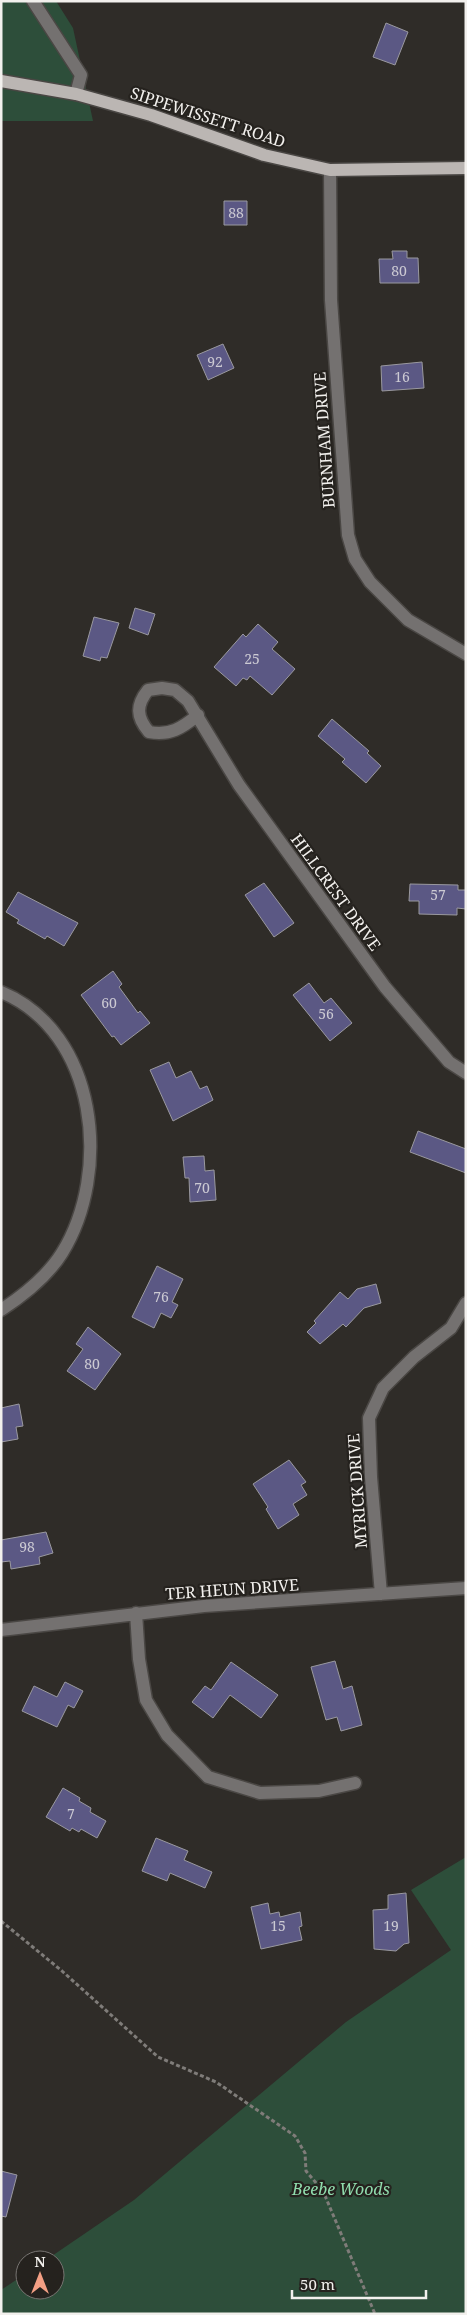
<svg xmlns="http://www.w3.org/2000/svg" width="467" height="2315" font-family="'Noto Serif',serif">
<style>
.green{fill:#2d4e3a}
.building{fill:#5b5884;stroke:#9a999f}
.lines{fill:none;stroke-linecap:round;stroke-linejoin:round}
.minor-casing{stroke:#4a4744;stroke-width:15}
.major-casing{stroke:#4a4744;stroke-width:15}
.path{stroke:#7f7c79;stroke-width:3;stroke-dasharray:4 2.5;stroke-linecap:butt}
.minor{stroke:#747170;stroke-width:12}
.major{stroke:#bbb6b3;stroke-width:12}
.labels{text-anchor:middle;stroke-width:4.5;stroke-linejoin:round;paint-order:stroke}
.number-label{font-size:14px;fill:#cccad3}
.street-label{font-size:16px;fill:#f2f0ed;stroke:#25221e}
.park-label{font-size:16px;font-style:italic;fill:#90dcad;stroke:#25221e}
</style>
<rect width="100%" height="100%" fill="#2f2c28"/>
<path class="green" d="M 1,1 L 56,1 L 73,28 L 93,121 L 1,121 Z
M 466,1857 L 466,2314 L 1,2314 L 1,2290 L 25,2274 L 25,2290 L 55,2290 L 55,2260 L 46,2260 L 134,2200 L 346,2022 L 451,1950 L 411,1890 Z"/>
<path class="building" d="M 386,23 L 408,32 L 395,65 L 373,57 Z
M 224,201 L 247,201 L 247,225 L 224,225 Z
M 392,251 L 407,251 L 407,258 L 418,258 L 419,283 L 380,283 L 379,259 L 393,259 Z
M 223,344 L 234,368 L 208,380 L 197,355 Z
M 422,362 L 424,388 L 382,391 L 381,366 Z
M 135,608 L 155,614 L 148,635 L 129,628 Z
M 94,617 L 119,623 L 107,658 L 101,657 L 100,661 L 83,656 Z
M 258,624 L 278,642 L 272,649 L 295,669 L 272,695 L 250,676 L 247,680 L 243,678 L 236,686 L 214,667 L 243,634 L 246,637 Z
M 332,719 L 369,751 L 367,753 L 381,766 L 366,783 L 342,762 L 345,759 L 318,736 Z
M 264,883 L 294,923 L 274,937 L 245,895 Z
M 410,884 L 458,885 L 458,890 L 466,890 L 466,909 L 457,908 L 457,915 L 419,914 L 419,901 L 409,901 Z
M 18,892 L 78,923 L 64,946 L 47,936 L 45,939 L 17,923 L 19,920 L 6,912 Z
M 113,971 L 122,984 L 119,987 L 138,1013 L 140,1011 L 150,1023 L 121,1045 L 114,1036 L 112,1037 L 81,995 Z
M 309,983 L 324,1003 L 331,998 L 352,1023 L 330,1041 L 293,995 Z
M 169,1062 L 176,1078 L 191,1071 L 200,1089 L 207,1086 L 213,1100 L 173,1121 L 150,1070 Z
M 418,1131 L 466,1149 L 466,1173 L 410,1152 Z
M 204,1156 L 205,1171 L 214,1170 L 216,1200 L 190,1202 L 189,1178 L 185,1178 L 183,1157 Z
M 157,1266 L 183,1279 L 172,1302 L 178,1305 L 171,1318 L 161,1313 L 154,1328 L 132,1317 Z
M 376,1284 L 381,1303 L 364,1308 L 346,1327 L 343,1324 L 320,1344 L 307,1332 L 316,1323 L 314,1321 L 340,1292 L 348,1299 L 357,1289 Z
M 88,1327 L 121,1354 L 95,1390 L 67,1371 L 83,1349 L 76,1344 Z
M 19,1404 L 23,1426 L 16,1427 L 18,1439 L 1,1442 L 1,1408 Z
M 289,1460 L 306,1482 L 301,1485 L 307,1495 L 293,1504 L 299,1515 L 278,1529 L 266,1509 L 268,1507 L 253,1484 Z
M 46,1532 L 53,1553 L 39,1557 L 40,1564 L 11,1569 L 10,1561 L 1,1562 L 1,1540 Z
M 335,1661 L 343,1689 L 352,1686 L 362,1725 L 341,1731 L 337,1717 L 326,1720 L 311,1667 Z
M 231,1662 L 278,1695 L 261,1718 L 230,1695 L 213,1718 L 192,1702 L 205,1686 L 211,1690 Z
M 65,1682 L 83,1691 L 74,1708 L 68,1705 L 57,1727 L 22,1711 L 34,1686 L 57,1697 Z
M 63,1788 L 80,1798 L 79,1801 L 91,1808 L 90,1812 L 106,1821 L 97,1838 L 81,1829 L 79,1832 L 72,1828 L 70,1831 L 46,1817 Z
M 156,1838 L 188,1851 L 184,1860 L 212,1872 L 205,1888 L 170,1873 L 167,1881 L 142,1871 Z
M 406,1893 L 409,1943 L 404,1944 L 396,1951 L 374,1949 L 373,1910 L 388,1909 L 388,1895 Z
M 268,1903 L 270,1914 L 279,1912 L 280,1917 L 300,1912 L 302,1926 L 299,1927 L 302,1940 L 261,1949 L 251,1907 Z
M 1,2171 L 17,2175 L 6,2217 L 1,2216 Z"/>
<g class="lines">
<defs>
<path id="minor" d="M 33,1 L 81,75 L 76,94
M 330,170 L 331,300 L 348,535 L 355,559 L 370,582 L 408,620 L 466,654
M 198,715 C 182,728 170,736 149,732 C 136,717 136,705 148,690 L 162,688 L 175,690 L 188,701 L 239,785 L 385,987 L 449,1062 L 466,1073
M 1,992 C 98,1032 112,1172 62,1253 C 47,1277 24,1295 1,1310
M 381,1594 L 371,1477 L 369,1418 L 383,1388 L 414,1357 L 451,1328 L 466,1303
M 136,1613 L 139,1659 L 146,1700 L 167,1735 L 208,1777 L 260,1793 L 319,1791 L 355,1783
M 1,1630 L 204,1606 L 466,1588"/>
<path id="major" d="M 1,81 L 76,94 L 151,115 L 264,155 L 330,170 L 466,168"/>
</defs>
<use href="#minor" class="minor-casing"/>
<use href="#major" class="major-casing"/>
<path class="path" d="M 1,1921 L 62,1971 L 158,2057 L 216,2082 L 295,2136 L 305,2153 L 306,2171 L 323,2191 L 375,2314"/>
<use href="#minor" class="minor"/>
<use href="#major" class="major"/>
</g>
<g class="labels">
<g class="number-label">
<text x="236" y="218">88</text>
<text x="399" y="276">80</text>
<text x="215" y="367">92</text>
<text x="402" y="382">16</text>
<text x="252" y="664">25</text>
<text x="438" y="900">57</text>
<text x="109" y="1008">60</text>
<text x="326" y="1019">56</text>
<text x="202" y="1193">70</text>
<text x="161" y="1302">76</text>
<text x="92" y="1369">80</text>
<text x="27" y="1552">98</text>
<text x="71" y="1819">7</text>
<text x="278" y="1931">15</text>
<text x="391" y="1931">19</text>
</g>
<g class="street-label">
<text transform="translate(208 117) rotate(18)" y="6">SIPPEWISSETT ROAD</text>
<text transform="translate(324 440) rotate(-94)" y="6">BURNHAM DRIVE</text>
<text transform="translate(336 892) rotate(54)" y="6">HILLCREST DRIVE</text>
<text transform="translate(357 1491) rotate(-94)" y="6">MYRICK DRIVE</text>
<text transform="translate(232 1589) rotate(-4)" y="6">TER HEUN DRIVE</text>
</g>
<g class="park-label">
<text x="341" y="2195">Beebe Woods</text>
</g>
</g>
<rect width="467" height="2315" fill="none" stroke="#f2f0ed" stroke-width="5"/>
<g transform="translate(40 2275)"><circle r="24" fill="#25221e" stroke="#777471"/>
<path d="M0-4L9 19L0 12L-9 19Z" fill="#f39f84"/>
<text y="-8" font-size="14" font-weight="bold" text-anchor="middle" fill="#f2f0ed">N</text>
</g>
<path d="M292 2290v8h134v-8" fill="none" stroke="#f2f0ed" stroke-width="2.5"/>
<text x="300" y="2290" font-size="15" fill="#f2f0ed" stroke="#25221e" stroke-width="4" paint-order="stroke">50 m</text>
</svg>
